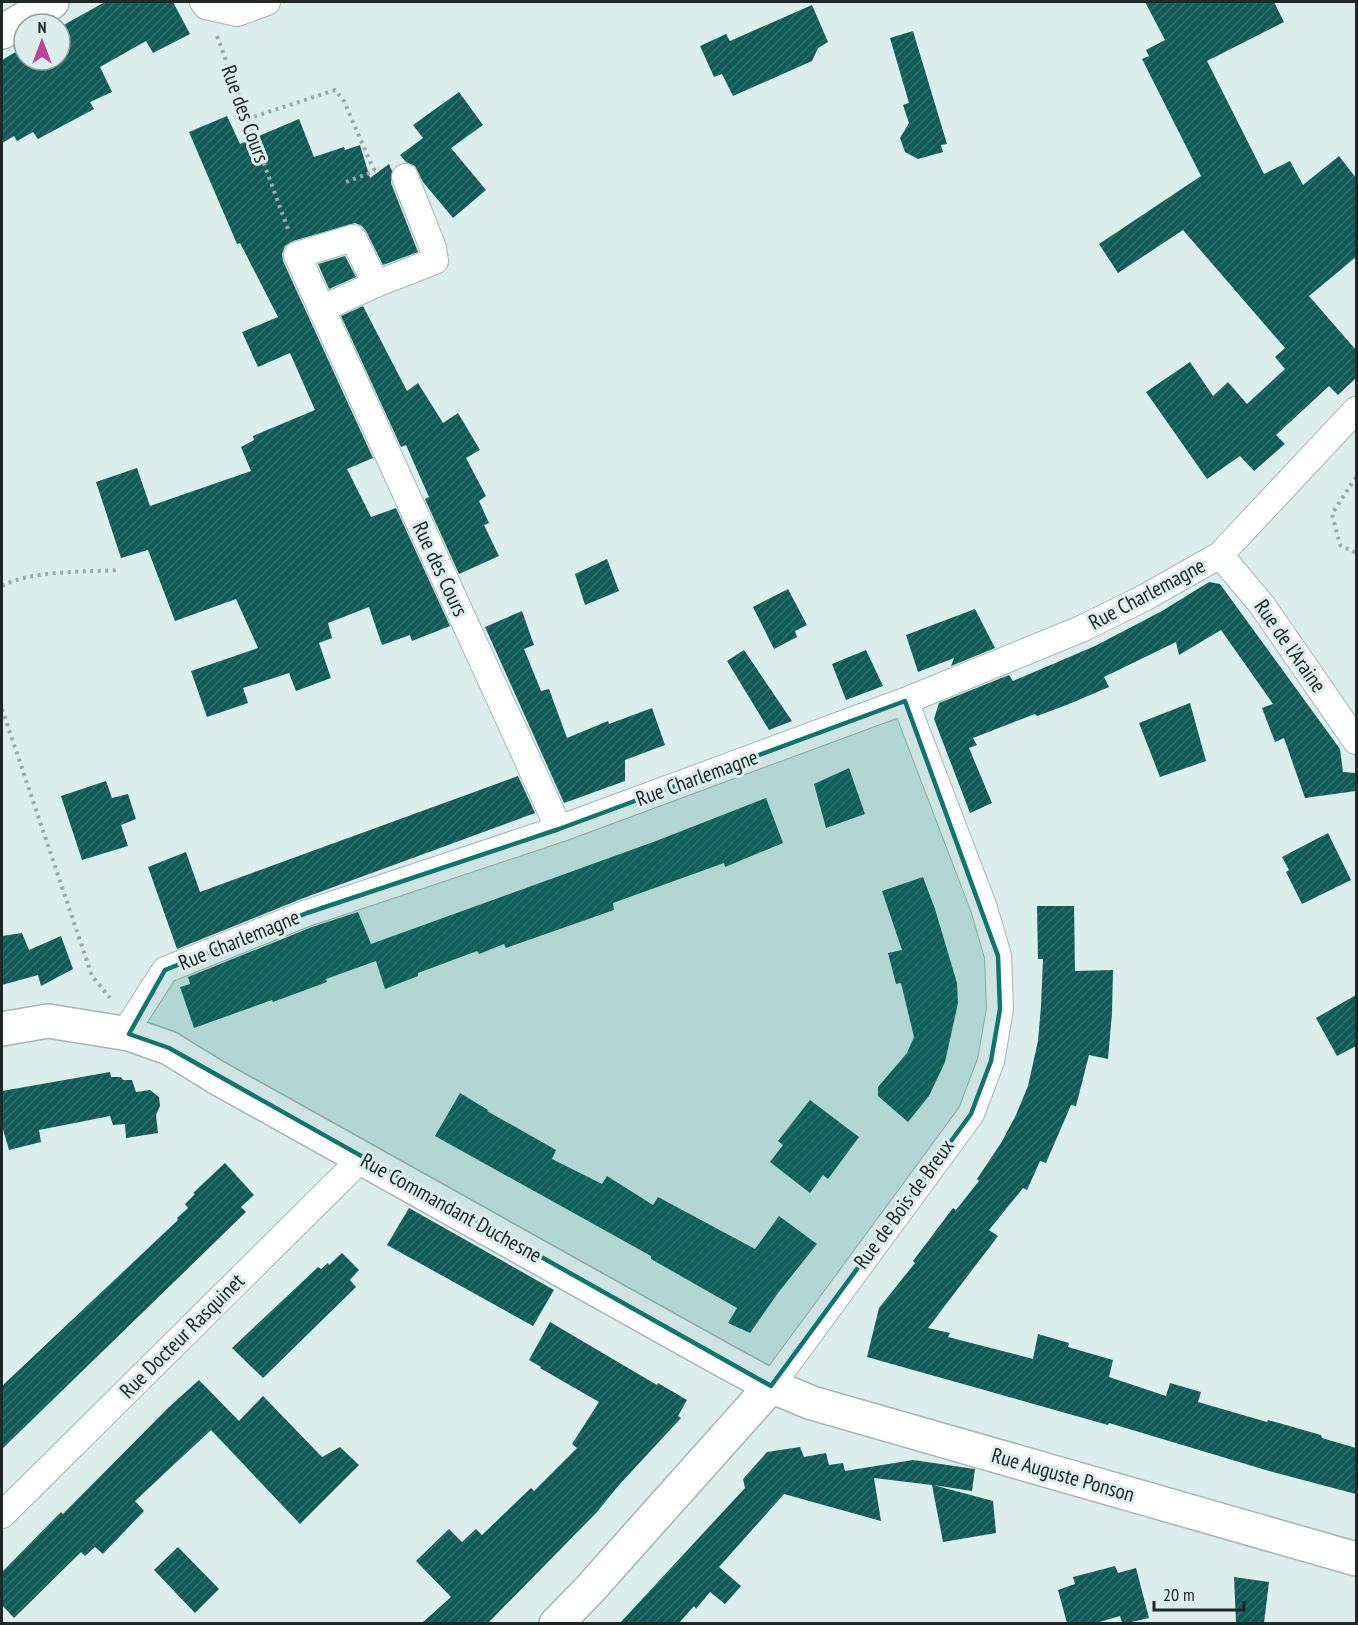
<svg xmlns="http://www.w3.org/2000/svg" width="1358" height="1625" font-family="'PT Sans Narrow',sans-serif">
<style>
.building{fill:url(#building-hatch)}
.lines{fill:none;stroke-linecap:round;stroke-linejoin:round}
.street-casing{stroke:#a4b6b4;stroke-width:28}
.secondary-casing{stroke:#a4b6b4;stroke-width:36}
.path{stroke:#9baaa8;stroke-width:4;stroke-dasharray:3 4.5;stroke-linecap:butt}
.street{stroke:#fff;stroke-width:26}
.secondary{stroke:#fff;stroke-width:33}
.marked{fill:#0f766e;fill-opacity:0.2;stroke:#0f766e;stroke-width:4.5;stroke-linejoin:round}
.labels{text-anchor:middle;stroke-width:6;stroke-linejoin:round;paint-order:stroke}
.street-label{font-size:21px;fill:#212727;stroke:#dbeeec}
</style>
<defs>
<pattern id="building-hatch" width="6" height="6" patternUnits="userSpaceOnUse" patternTransform="scale(1.5)"><rect width="6" height="6" fill="#105b57"/><path d="M-1 1l2-2M0 6l6-6M5 7l2-2" fill="none" stroke="#326f6c"/></pattern>
</defs>
<rect width="100%" height="100%" fill="#dbeeec"/>
<path class="building" d="M 105,2 L 173,2 L 190,34 L 153,53 L 146,41 L 100,67 L 112,92 L 90,102 L 94,109 L 38,139 L 33,132 L 17,141 L 14,136 L 2,143 L 2,60 L 24,47 L 24,60 L 60,60 L 60,27 Z
M 1145,2 L 1274,2 L 1284,22 L 1207,61 L 1264,174 L 1290,161 L 1303,185 L 1339,156 L 1356,178 L 1356,257 L 1309,296 L 1356,350 L 1356,378 L 1338,395 L 1329,386 L 1276,435 L 1285,444 L 1254,471 L 1240,456 L 1207,479 L 1146,392 L 1190,362 L 1213,396 L 1228,382 L 1247,404 L 1285,369 L 1275,357 L 1285,348 L 1183,230 L 1118,273 L 1099,244 L 1201,176 L 1142,59 L 1149,56 L 1146,50 L 1165,40 Z
M 812,5 L 828,42 L 818,48 L 812,61 L 733,96 L 722,74 L 714,77 L 700,46 L 726,34 L 730,41 Z
M 913,31 L 947,144 L 941,145 L 943,152 L 918,159 L 905,152 L 900,138 L 909,123 L 903,105 L 909,103 L 890,38 Z
M 459,92 L 483,125 L 451,148 L 486,190 L 453,218 L 423,182 L 415,166 L 406,162 L 400,155 L 423,138 L 413,125 Z
M 227,116 L 240,144 L 299,119 L 314,157 L 344,147 L 345,150 L 360,145 L 370,178 L 389,164 L 392,171 L 391,183 L 418,252 L 383,265 L 366,231 L 362,226 L 355,223 L 293,241 L 285,246 L 282,254 L 283,261 L 373,458 L 347,469 L 371,517 L 396,508 L 450,626 L 412,641 L 410,635 L 382,645 L 369,607 L 328,623 L 332,638 L 319,643 L 331,678 L 296,691 L 289,673 L 243,688 L 248,703 L 207,717 L 191,671 L 258,648 L 236,599 L 175,621 L 148,550 L 121,558 L 96,482 L 137,468 L 150,506 L 251,471 L 241,447 L 254,440 L 253,436 L 315,410 L 290,353 L 258,367 L 242,332 L 278,317 L 240,243 L 237,244 L 189,132 Z
M 345,256 L 356,277 L 329,289 L 318,264 Z
M 363,306 L 407,391 L 418,383 L 443,423 L 458,413 L 480,450 L 466,458 L 486,496 L 479,501 L 489,523 L 484,525 L 499,556 L 459,574 L 425,499 L 429,497 L 406,445 L 401,447 L 341,316 Z
M 607,559 L 619,591 L 585,605 L 575,574 Z
M 1209,582 L 1220,584 L 1340,749 L 1343,772 L 1356,773 L 1356,791 L 1305,798 L 1284,738 L 1275,742 L 1262,708 L 1273,704 L 1221,630 L 1179,655 L 1176,642 L 1104,677 L 1109,687 L 1069,704 L 1037,716 L 1035,714 L 973,738 L 977,745 L 969,748 L 992,803 L 970,813 L 934,719 L 939,703 L 1009,675 L 1013,681 L 1095,646 L 1162,611 Z
M 788,589 L 807,625 L 795,631 L 797,637 L 774,649 L 753,607 Z
M 975,609 L 995,648 L 951,666 L 954,658 L 918,672 L 906,635 Z
M 522,611 L 534,645 L 524,649 L 541,691 L 549,689 L 567,738 L 608,721 L 609,724 L 652,708 L 665,745 L 625,760 L 625,781 L 564,803 L 485,627 Z
M 744,650 L 792,721 L 769,730 L 727,661 Z
M 866,650 L 883,686 L 846,700 L 832,664 Z
M 1190,703 L 1206,761 L 1160,777 L 1139,723 Z
M 849,768 L 865,814 L 826,828 L 814,784 Z
M 518,776 L 535,813 L 301,899 L 177,949 L 148,867 L 186,852 L 200,892 Z
M 106,781 L 112,798 L 128,794 L 136,819 L 121,825 L 128,846 L 82,860 L 61,796 Z
M 766,798 L 783,843 L 725,867 L 724,863 L 613,903 L 614,910 L 506,948 L 504,944 L 479,954 L 477,951 L 418,973 L 418,976 L 385,989 L 376,961 L 326,979 L 327,982 L 273,1002 L 272,1000 L 194,1028 L 180,987 L 190,984 L 188,977 L 312,927 L 358,912 L 371,944 L 656,841 Z
M 1328,833 L 1351,880 L 1302,904 L 1286,872 L 1289,870 L 1282,857 Z
M 923,877 L 935,909 L 957,983 L 958,1003 L 945,1062 L 929,1096 L 908,1122 L 878,1096 L 878,1087 L 907,1053 L 914,1037 L 901,983 L 896,984 L 888,953 L 902,950 L 882,891 Z
M 1037,906 L 1074,906 L 1075,971 L 1113,970 L 1112,1013 L 1108,1059 L 1089,1055 L 1076,1106 L 1071,1105 L 1046,1163 L 1040,1161 L 1027,1190 L 1023,1188 L 989,1230 L 998,1236 L 928,1328 L 950,1333 L 948,1337 L 1033,1359 L 1038,1334 L 1069,1343 L 1068,1347 L 1113,1360 L 1109,1377 L 1166,1396 L 1170,1383 L 1201,1392 L 1198,1402 L 1267,1422 L 1268,1420 L 1321,1435 L 1322,1438 L 1356,1448 L 1356,1494 L 1269,1471 L 1109,1423 L 1108,1425 L 867,1357 L 879,1308 L 915,1263 L 913,1261 L 953,1208 L 956,1210 L 979,1181 L 977,1179 L 1001,1143 L 1016,1115 L 1028,1086 L 1038,1041 L 1041,1006 L 1043,959 L 1038,959 Z
M 22,933 L 29,950 L 61,936 L 73,969 L 41,986 L 38,975 L 2,985 L 2,936 Z
M 1356,995 L 1356,1046 L 1337,1056 L 1316,1018 Z
M 110,1072 L 111,1077 L 121,1077 L 123,1080 L 132,1080 L 136,1092 L 150,1090 L 159,1097 L 160,1106 L 156,1115 L 158,1133 L 126,1138 L 125,1124 L 113,1125 L 110,1116 L 39,1130 L 41,1142 L 9,1150 L 2,1126 L 2,1091 Z
M 460,1093 L 488,1110 L 487,1111 L 556,1150 L 552,1159 L 602,1184 L 607,1176 L 653,1205 L 658,1197 L 755,1249 L 779,1216 L 817,1244 L 778,1293 L 750,1333 L 728,1323 L 737,1308 L 651,1259 L 651,1256 L 435,1136 Z
M 810,1100 L 859,1137 L 828,1179 L 823,1175 L 810,1193 L 770,1162 L 783,1145 L 778,1141 Z
M 225,1163 L 254,1195 L 241,1207 L 246,1212 L 2,1449 L 2,1386 L 178,1220 L 177,1218 L 188,1208 L 185,1204 L 195,1194 L 193,1193 Z
M 409,1208 L 554,1290 L 533,1326 L 387,1245 Z
M 342,1253 L 359,1270 L 350,1280 L 356,1287 L 263,1378 L 232,1348 L 318,1267 L 321,1269 L 328,1263 L 329,1265 Z
M 550,1322 L 657,1385 L 658,1383 L 687,1400 L 678,1416 L 681,1418 L 619,1485 L 597,1512 L 488,1623 L 422,1623 L 451,1597 L 416,1561 L 449,1529 L 462,1542 L 476,1529 L 482,1535 L 531,1488 L 534,1491 L 577,1448 L 572,1444 L 599,1402 L 540,1368 L 541,1367 L 529,1360 Z
M 199,1380 L 239,1421 L 263,1396 L 322,1457 L 340,1447 L 359,1465 L 300,1524 L 211,1430 L 135,1501 L 144,1511 L 103,1554 L 95,1547 L 85,1556 L 81,1552 L 14,1618 L 2,1605 L 2,1572 L 61,1512 L 63,1514 L 168,1408 Z
M 800,1447 L 804,1457 L 826,1453 L 829,1465 L 843,1463 L 845,1471 L 913,1460 L 975,1469 L 972,1491 L 933,1485 L 993,1501 L 996,1533 L 943,1542 L 932,1485 L 874,1478 L 881,1521 L 784,1494 L 719,1567 L 741,1586 L 725,1604 L 710,1592 L 696,1609 L 694,1606 L 679,1623 L 620,1623 L 745,1488 L 743,1479 L 767,1452 Z
M 178,1547 L 219,1589 L 195,1613 L 154,1570 Z
M 1115,1566 L 1118,1573 L 1136,1568 L 1149,1618 L 1127,1623 L 1122,1623 L 1120,1616 L 1096,1623 L 1067,1623 L 1058,1590 L 1075,1584 L 1073,1577 Z
M 1234,1577 L 1269,1582 L 1264,1623 L 1236,1623 Z"/>
<g class="lines">
<defs>
<path id="street" d="M 203,2 L 206,6 L 237,13 L 267,2
M 376,284 L 353,238 L 297,255 L 559,829
M 321,309 L 376,284 L 435,261 L 433,248 L 405,177
M 1220,555 L 1262,605 L 1356,741
M 129,1034 L 131,1023 L 165,970 L 307,913 L 559,829 L 905,701 L 1081,629 L 1144,598 L 1220,555 L 1356,410
M 771,1386 L 971,1114 L 991,1061 L 1000,1009 L 998,956 L 984,908 L 905,701
M 2,1515 L 362,1158"/>
<path id="secondary" d="M 2,32 L 52,2
M 2,1029 L 48,1021 L 129,1034 L 169,1048 L 216,1077 L 721,1359 L 771,1386 L 812,1403 L 1356,1559
M 556,1624 L 590,1589 L 771,1386"/>
</defs>
<use href="#street" class="street-casing"/>
<use href="#secondary" class="secondary-casing"/>
<path class="path" d="M 217,36 L 288,229
M 247,119 L 335,90 L 344,101 L 371,164 L 375,171 L 379,169
M 346,182 L 375,171
M 1356,477 L 1332,514 L 1340,545 L 1356,553
M 2,586 C 31,570 86,572 120,570
M 2,709 L 92,976 L 110,998"/>
<use href="#street" class="street"/>
<use href="#secondary" class="secondary"/>
</g>
<path class="marked" d="M 905,701 L 998,956 L 1000,1009 L 991,1061 L 971,1114 L 771,1386 L 169,1048 L 129,1034 L 165,970 L 307,913 L 559,829 Z"/>
<g class="labels">
<g class="street-label">
<text transform="translate(245 114) rotate(70)" y="7">Rue des Cours</text>
<text transform="translate(440 569) rotate(65)" y="7">Rue des Cours</text>
<text transform="translate(1147 594) rotate(-28)" y="7">Rue Charlemagne</text>
<text transform="translate(1290 646) rotate(55)" y="7">Rue de l'Araine</text>
<text transform="translate(697 778) rotate(-20)" y="7">Rue Charlemagne</text>
<text transform="translate(239 940) rotate(-22)" y="7">Rue Charlemagne</text>
<text transform="translate(904 1204) rotate(-54)" y="7">Rue de Bois de Breux</text>
<text transform="translate(451 1208) rotate(29)" y="7">Rue Commandant Duchesne</text>
<text transform="translate(182 1336) rotate(-45)" y="7">Rue Docteur Rasquinet</text>
<text transform="translate(1063 1475) rotate(16)" y="7">Rue Auguste Ponson</text>
</g>
</g>
<rect width="1358" height="1625" fill="none" stroke="#212727" stroke-width="6"/>
<g transform="translate(42 42)"><circle r="28" fill="#dbeeec" stroke="#919e9d" stroke-width="1.5"/>
<path d="M0-4.5L10 22L0 15L-10 22Z" fill="#bc459b"/>
<text y="-9" font-size="16" font-weight="bold" text-anchor="middle" fill="#212727">N</text>
</g>
<path d="M1154 1601v9h90v-9" fill="none" stroke="#212727" stroke-width="3"/>
<text x="1163" y="1601" font-size="18" fill="#212727" stroke="#dbeeec" stroke-width="4.5" paint-order="stroke">20 m</text>
</svg>
